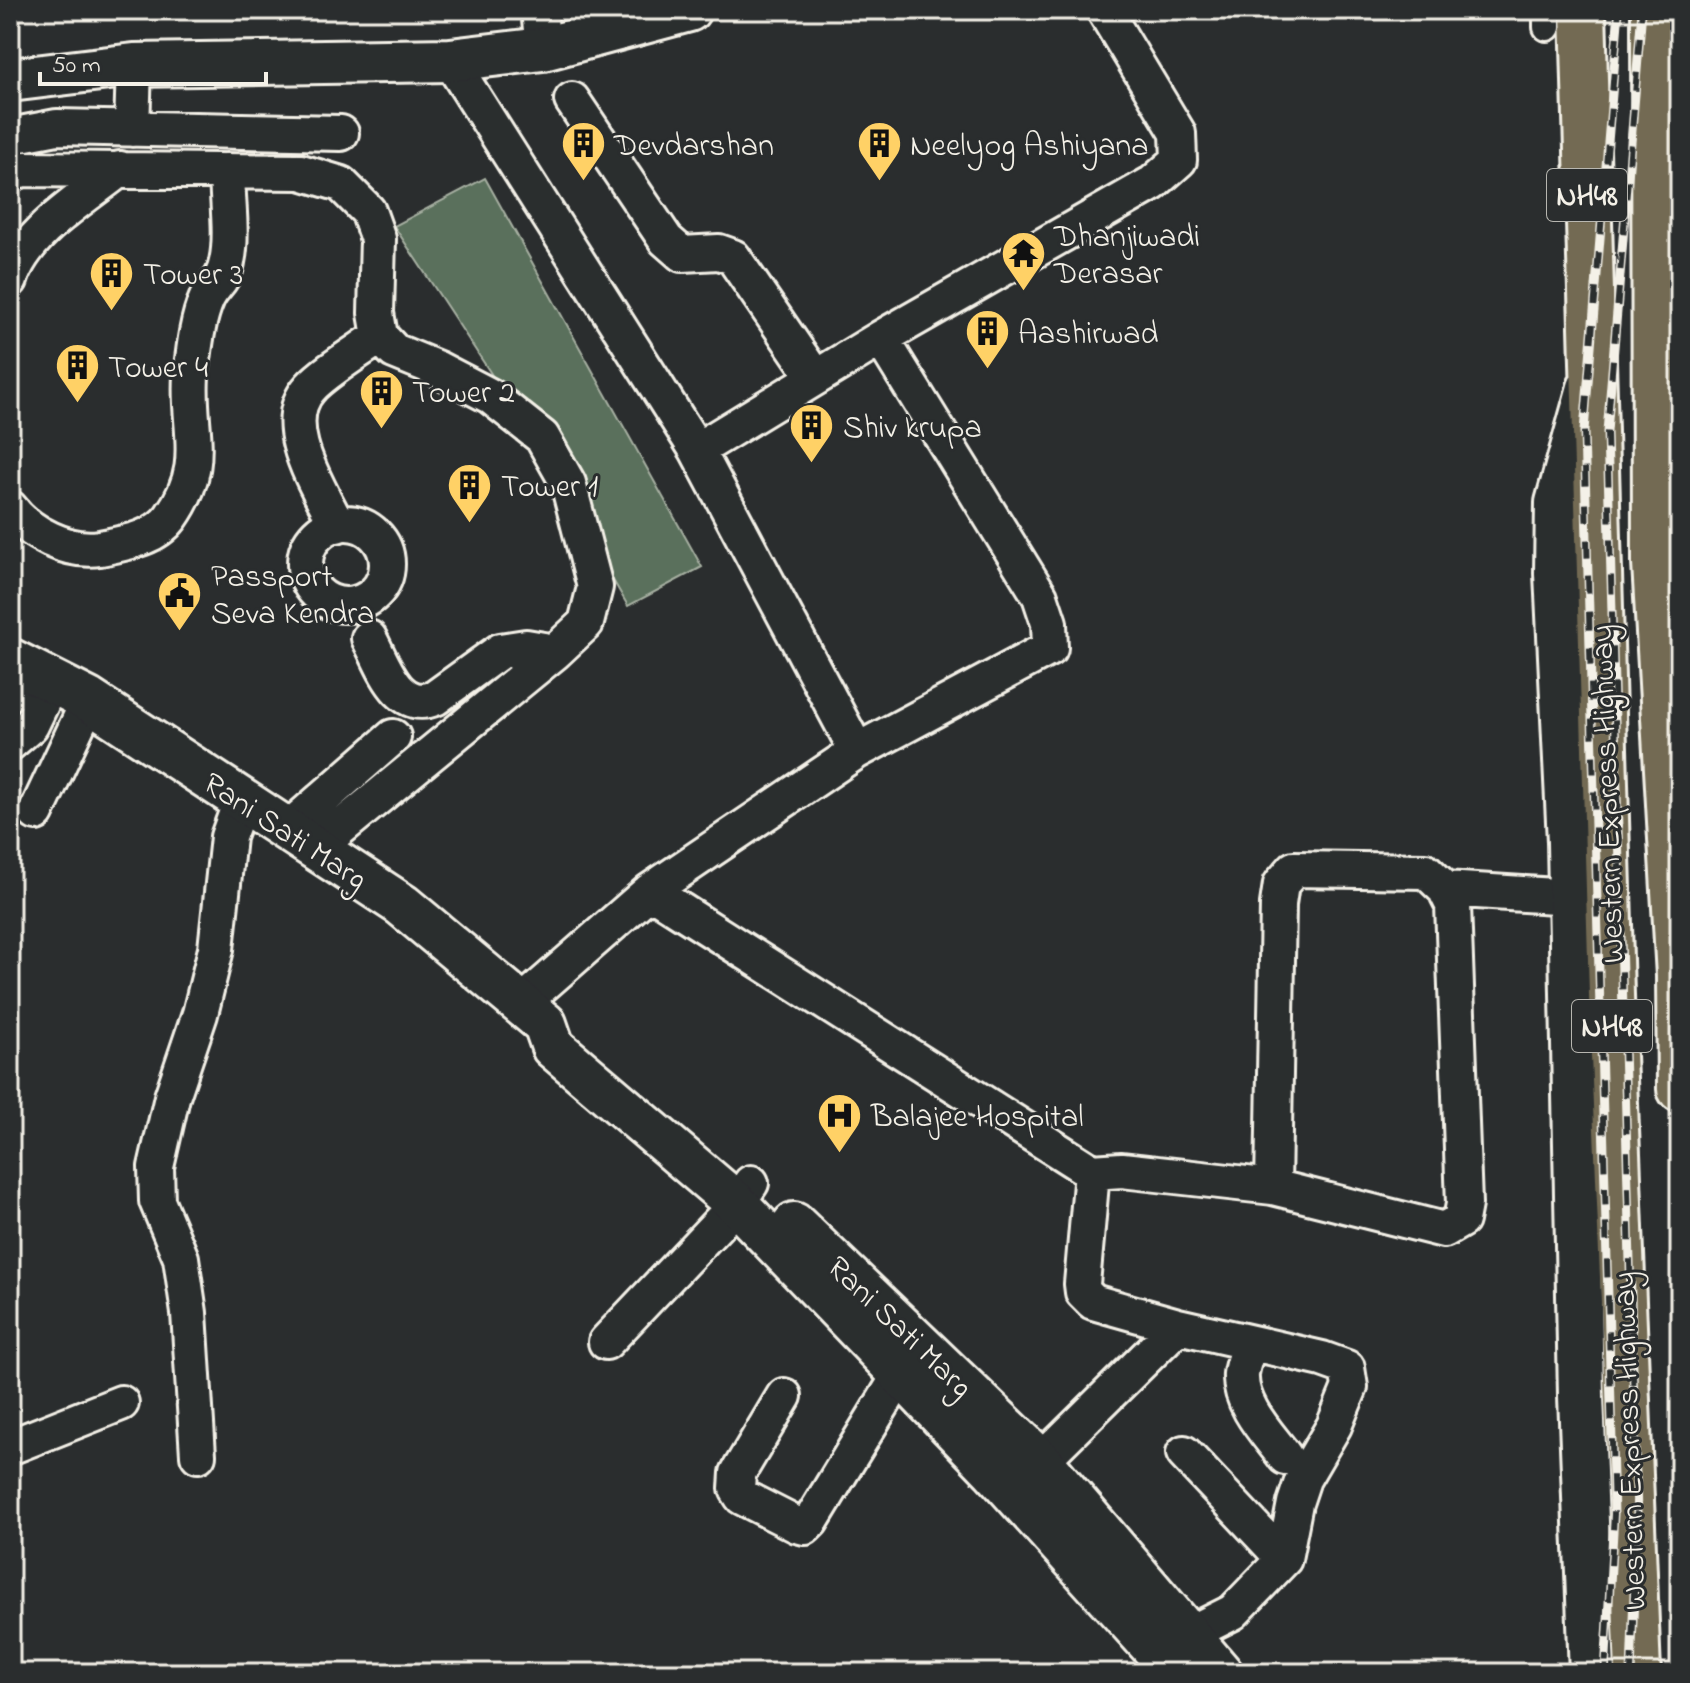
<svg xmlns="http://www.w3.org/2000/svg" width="1690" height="1683" font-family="'Indie Flower',sans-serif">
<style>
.green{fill:#5a705c;stroke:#a7b0a2;stroke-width:2}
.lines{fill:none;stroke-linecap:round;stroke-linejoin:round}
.pedestrian-casing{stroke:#f4f1e8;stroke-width:32}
.minor-casing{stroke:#f4f1e8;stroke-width:40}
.tertiary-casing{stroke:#f4f1e8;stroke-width:48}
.secondary-casing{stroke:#f4f1e8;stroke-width:50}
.trunk-casing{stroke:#f4f1e8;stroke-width:50}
.pedestrian{stroke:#2a2d2e;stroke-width:26}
.minor{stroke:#2a2d2e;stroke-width:34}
.tertiary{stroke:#2a2d2e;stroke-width:42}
.secondary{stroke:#2a2d2e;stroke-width:44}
.trunk{stroke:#736b52;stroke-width:44}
.rail-casing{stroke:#f4f1e8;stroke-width:9}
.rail{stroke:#2a2d2e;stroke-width:6;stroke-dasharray:18;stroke-linecap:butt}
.labels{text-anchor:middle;stroke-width:6;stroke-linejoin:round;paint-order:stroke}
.shield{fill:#2a2d2e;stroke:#b7b6b0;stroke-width:2}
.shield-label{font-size:30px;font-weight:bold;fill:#f4f1e8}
.poi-label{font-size:32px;fill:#f4f1e8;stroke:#2a2d2e;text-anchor:start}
.street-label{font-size:32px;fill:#f4f1e8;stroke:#2a2d2e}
</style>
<rect width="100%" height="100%" fill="#2a2d2e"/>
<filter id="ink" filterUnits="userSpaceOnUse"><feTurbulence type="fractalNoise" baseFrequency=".0125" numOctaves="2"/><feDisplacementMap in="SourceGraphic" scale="16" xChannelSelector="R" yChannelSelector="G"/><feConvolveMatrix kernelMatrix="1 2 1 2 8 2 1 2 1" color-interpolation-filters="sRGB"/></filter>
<g filter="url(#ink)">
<path class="green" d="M 485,178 L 702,567 L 628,606 L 509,401 L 394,226 Z"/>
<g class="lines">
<defs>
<path id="pedestrian" d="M 1547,10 L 1547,27"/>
<path id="minor" d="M 539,10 L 543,49
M 450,60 L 697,450 L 857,751
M 572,100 L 666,240 L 682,254 L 719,252 L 733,257 L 815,377
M 132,129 L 134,65
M 10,136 L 57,127 L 341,133
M 10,174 L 23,169 L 301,172 L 341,184 L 368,211 L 378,239 L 376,313 L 380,336 L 394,351 L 438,369 L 490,396 L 542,437 L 568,483 L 595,587 L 586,623 L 555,652 L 316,848
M 10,280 C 24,233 84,198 120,169
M 697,450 L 881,338 L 1153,183 L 1179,160 L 1178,133 L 1104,10
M 10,508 C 29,533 68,553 100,548 C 125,543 155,539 171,517 C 209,463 187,431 191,376 C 194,351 197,320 207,298 C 214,283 223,283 227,262 C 233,236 227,198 227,171
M305 564a41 41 0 1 1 82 0a41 41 0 1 1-82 0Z
M 337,525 C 320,489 276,425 310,388 C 324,372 361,350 380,336
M 369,638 C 384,665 397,713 435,698 L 500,651 L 526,647 L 555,652
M 10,693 L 21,664
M 10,743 L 31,725 L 52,681
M 36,813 L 89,700
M 288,829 L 393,737
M 1445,889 L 1572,897
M 650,891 L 1092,1172
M 521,1004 L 650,891 L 857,751 L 1050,648 L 1049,623 L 1040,596 L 881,338
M 1178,1326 L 1093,1302 L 1083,1292 L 1082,1284 L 1092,1172 L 1122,1170 L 1273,1187 L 1278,904 L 1281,884 L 1294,869 L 1426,871 L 1445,889 L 1453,905 L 1464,1204 L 1461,1220 L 1444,1230 L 1273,1187
M 606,1342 L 737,1204 L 751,1183
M 1250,1343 C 1247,1353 1242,1364 1241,1374 C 1239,1405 1268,1434 1285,1457
M 784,1396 L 738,1473 L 737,1489 L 742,1497 L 797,1525 L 805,1527 L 811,1521 L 914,1352
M 10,1447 L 121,1403
M 1184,1453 L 1284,1559
M 198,1455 L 189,1313 L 181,1258 L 157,1201 L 156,1167 L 172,1097 L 200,1014 L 216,949 L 228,837 L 241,801
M 1025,1482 L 1041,1461 L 1178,1326 L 1322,1359 L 1347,1368 L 1350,1387 L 1334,1426 L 1303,1479 L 1295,1503 L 1284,1559 L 1233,1612 L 1187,1635 L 1171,1648"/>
<path id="tertiary" d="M 10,80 L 134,65 L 450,60 L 543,49 L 689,10
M 10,660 L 89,700 L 402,905 L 545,1024 L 553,1047 L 737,1204 L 993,1470 L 1176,1673
M 794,1224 L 1041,1461 L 1221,1673"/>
<path id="secondary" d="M 1590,388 L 1558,503 L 1557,573 L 1570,842 L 1581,1396 L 1592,1673"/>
<path id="trunk" d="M 1583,10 L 1612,1030 L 1638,1673
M 1654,10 L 1655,563 L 1679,976 L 1680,1089"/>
</defs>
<use href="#pedestrian" class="pedestrian-casing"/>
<use href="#minor" class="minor-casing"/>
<use href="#tertiary" class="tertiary-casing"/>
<use href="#secondary" class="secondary-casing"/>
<use href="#trunk" class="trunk-casing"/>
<use href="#pedestrian" class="pedestrian"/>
<use href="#minor" class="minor"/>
<use href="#tertiary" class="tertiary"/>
<use href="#secondary" class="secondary"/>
<use href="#trunk" class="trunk"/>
<defs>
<path id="rail" d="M 1605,1673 L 1614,1514 L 1584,431 L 1619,10
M 1631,1673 L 1637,1515 L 1607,432 L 1642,10"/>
</defs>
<use href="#rail" class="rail-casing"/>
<use href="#rail" class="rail"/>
</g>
</g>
<defs>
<symbol id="building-pin" viewBox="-11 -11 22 30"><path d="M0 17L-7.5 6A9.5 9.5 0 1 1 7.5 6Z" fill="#ffd166" stroke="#2a2d2e"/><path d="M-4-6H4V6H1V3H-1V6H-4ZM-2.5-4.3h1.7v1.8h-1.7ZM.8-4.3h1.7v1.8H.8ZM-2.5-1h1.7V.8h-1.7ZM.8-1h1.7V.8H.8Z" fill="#111"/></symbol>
<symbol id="temple-pin" viewBox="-11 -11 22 30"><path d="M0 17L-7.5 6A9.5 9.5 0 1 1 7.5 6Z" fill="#ffd166" stroke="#2a2d2e"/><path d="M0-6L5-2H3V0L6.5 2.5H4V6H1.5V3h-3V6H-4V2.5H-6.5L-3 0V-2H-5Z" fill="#111"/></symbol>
<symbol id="civic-pin" viewBox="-11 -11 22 30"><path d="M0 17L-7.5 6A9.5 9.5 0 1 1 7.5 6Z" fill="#ffd166" stroke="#2a2d2e"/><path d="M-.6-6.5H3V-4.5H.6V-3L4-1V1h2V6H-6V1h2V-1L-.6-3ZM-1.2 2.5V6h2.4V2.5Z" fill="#111"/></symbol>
<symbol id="hospital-pin" viewBox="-11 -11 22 30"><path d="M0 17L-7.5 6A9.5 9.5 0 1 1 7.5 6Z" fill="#ffd166" stroke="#2a2d2e"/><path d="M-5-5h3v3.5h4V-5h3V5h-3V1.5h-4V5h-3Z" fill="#111"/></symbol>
</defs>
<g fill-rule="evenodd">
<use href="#building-pin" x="558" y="118" width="51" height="69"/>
<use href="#building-pin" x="854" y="118" width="51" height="69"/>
<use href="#temple-pin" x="998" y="228" width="51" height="69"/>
<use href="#building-pin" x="86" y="248" width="51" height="69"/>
<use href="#building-pin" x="962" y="306" width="51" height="69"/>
<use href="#building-pin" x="52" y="340" width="51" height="69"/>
<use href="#building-pin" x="356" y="366" width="51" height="69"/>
<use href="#building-pin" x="786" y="400" width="51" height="69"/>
<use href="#building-pin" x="444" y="460" width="51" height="69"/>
<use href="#civic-pin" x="154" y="568" width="51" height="69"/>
<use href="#hospital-pin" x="814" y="1090" width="51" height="69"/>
</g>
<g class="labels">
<g class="shield">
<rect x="1547" y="169" width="80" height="52" rx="6"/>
<rect x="1572" y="1000" width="80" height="52" rx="6"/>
</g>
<g class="shield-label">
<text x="1587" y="205">NH48</text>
<text x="1612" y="1036">NH48</text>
</g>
<g class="poi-label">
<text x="614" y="155">Devdarshan</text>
<text x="910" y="155">Neelyog Ashiyana</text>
<text x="1054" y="246">Dhanjiwadi<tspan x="1054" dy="37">Derasar</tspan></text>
<text x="143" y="284">Tower 3</text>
<text x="1018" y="343">Aashirwad</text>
<text x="108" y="377">Tower 4</text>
<text x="412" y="402">Tower 2</text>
<text x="843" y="437">Shiv krupa</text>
<text x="501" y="496">Tower 1</text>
<text x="211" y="586">Passport<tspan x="211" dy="37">Seva Kendra</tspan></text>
<text x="871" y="1126">Balajee Hospital</text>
</g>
<g class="street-label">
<text transform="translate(1606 794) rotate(-92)" y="11">Western Express Highway</text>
<text transform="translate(286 830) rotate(33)" y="11">Rani Sati Marg</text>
<text transform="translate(901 1326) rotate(44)" y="11">Rani Sati Marg</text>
<text transform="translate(1628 1441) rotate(-92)" y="11">Western Express Highway</text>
</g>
</g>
<rect width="1690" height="1683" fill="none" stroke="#2a2d2e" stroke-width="40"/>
<rect x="20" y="20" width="1650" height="1643" fill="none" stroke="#f4f1e8" stroke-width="3" filter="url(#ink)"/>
<path d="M40 72v12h226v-12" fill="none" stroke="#f4f1e8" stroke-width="4"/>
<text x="52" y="72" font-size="24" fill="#f4f1e8" stroke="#2a2d2e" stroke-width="6" paint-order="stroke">50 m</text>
</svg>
